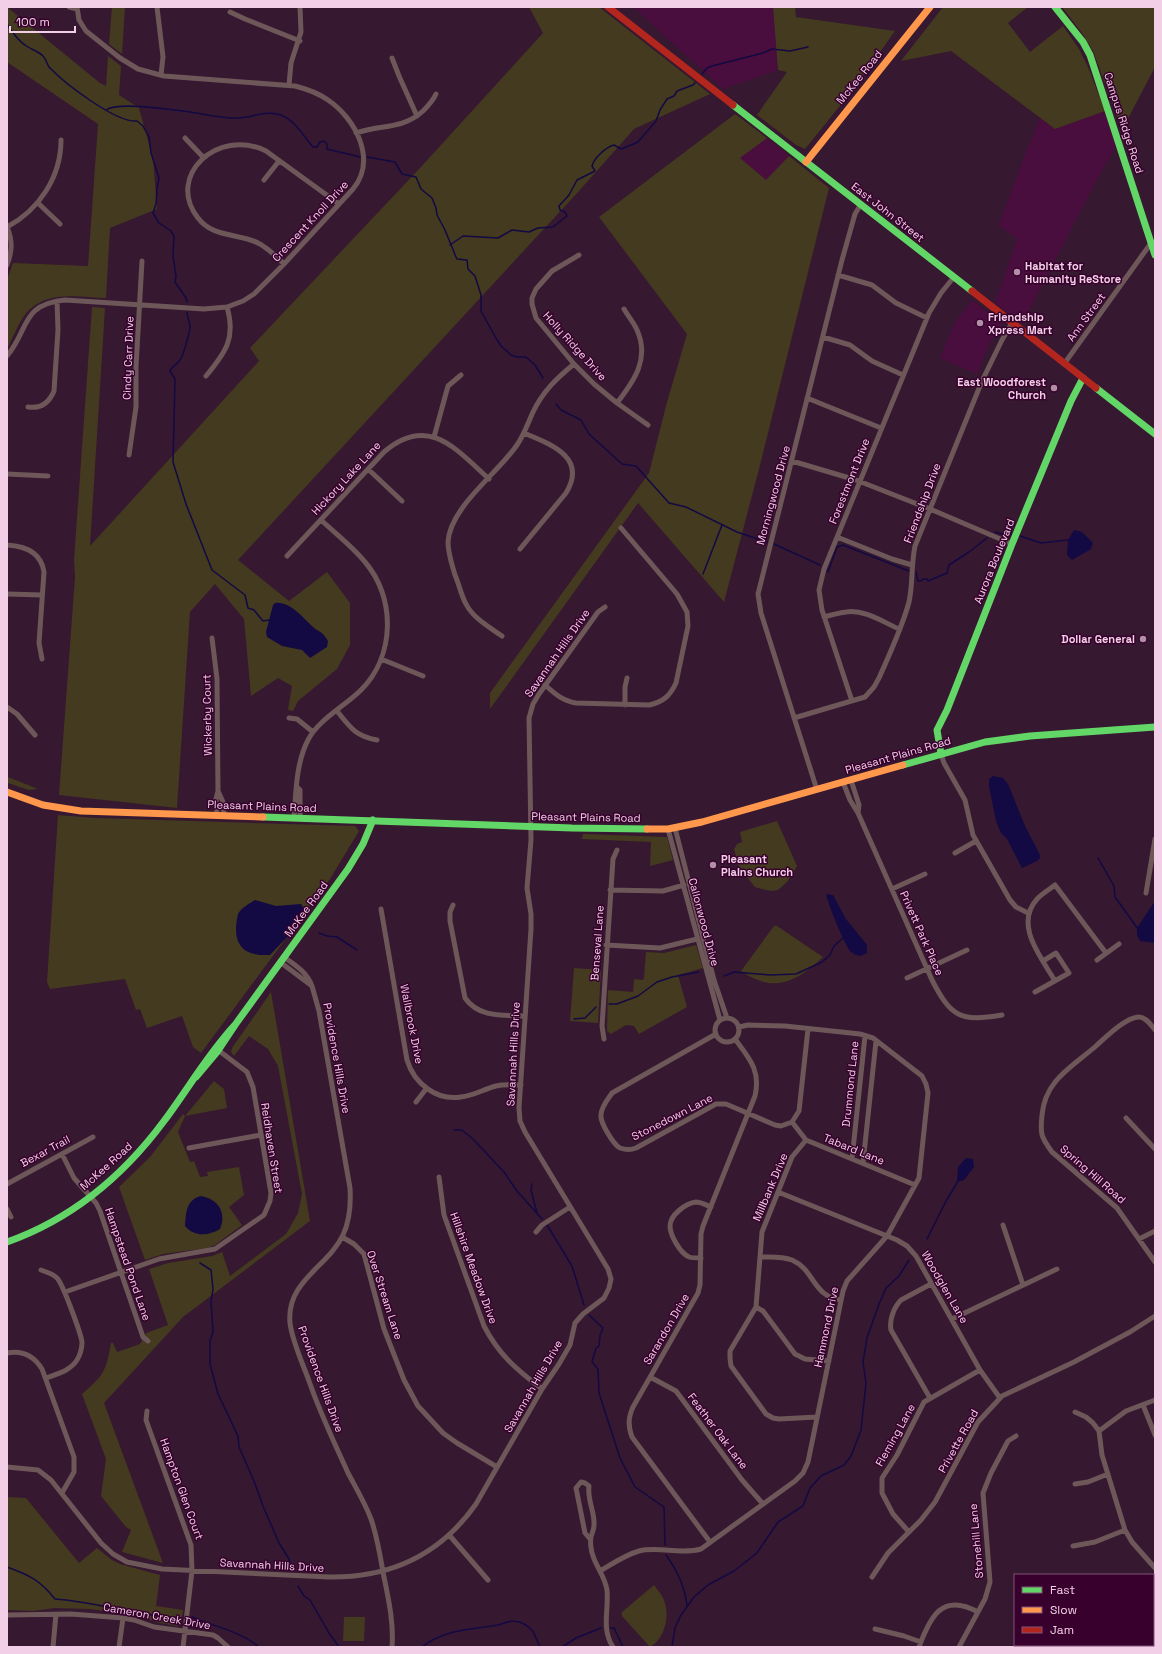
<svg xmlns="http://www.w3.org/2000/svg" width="1162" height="1654" font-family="'Space Grotesk',sans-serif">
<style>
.built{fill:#490e3d}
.green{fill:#443a1f}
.water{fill:#130943}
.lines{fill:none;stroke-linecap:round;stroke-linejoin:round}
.stream{stroke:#130943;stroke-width:1.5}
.street{stroke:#6e5759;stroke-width:5}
.fast{stroke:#63d668;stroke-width:7}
.slow{stroke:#ff974d;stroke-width:7}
.jam{stroke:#b3261e;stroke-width:7}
.poi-dot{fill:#b08fa7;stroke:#38002d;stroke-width:1.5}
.labels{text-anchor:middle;stroke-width:3;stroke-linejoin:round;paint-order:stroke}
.street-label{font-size:11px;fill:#f2cfe7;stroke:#38002d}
.poi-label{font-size:11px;font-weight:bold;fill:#f2cfe7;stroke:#38002d;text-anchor:start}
</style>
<rect width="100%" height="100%" fill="#361830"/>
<path class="built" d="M 633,7 L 773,7 L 778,70 L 723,89 Z
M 1105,111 L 1117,144 L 1095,183 L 1022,324 L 995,303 L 1017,239 L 999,225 L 1022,162 L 1040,118 L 1055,129 Z
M 767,138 L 789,156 L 766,181 L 739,158 Z
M 972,300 L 1003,324 L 990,342 L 977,374 L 940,358 L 955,322 Z"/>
<path class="green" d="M 7,7 L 100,83 L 106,86 L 108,56 L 121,66 L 119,95 L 139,108 L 153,159 L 157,209 L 110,228 L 106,298 C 77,297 44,289 24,316 C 17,326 13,338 7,349 L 7,280 L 13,263 L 88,266 L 98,124 L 7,62 Z
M 112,7 L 125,7 L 122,54 L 109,44 Z
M 529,7 L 599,7 L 710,94 L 634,129 L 579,191 L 238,560 L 289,601 L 327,572 L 350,603 L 350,645 L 337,669 L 298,701 L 293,711 L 288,710 L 292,686 L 278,678 L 251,696 L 244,619 L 215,584 L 190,612 L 177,808 L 59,795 L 75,577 L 74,560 L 92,307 L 105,308 L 90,546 L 259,361 L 250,348 L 420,168 L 543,33 Z
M 773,7 L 795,7 L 796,17 L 895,31 L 856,86 L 805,149 L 796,145 L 757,115 L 787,72 L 778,70 Z
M 943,7 L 1028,7 L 1008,23 L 1030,52 L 1063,26 L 1079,49 L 1088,67 L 1105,111 L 1055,129 L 951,51 L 901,61 Z
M 1062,7 L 1155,7 L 1155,67 L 1122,130 L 1093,51 L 1082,33 Z
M 735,114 L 767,138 L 740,158 L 766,180 L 789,156 L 829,188 L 759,469 L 724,602 L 638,503 L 490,709 L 490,693 L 649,473 L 667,402 L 687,334 L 599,217 Z
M 7,776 L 8,777 L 38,789 L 29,790 L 8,783 Z
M 58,815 L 95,818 L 355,826 L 359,831 L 330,879 L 201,1053 L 193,1047 L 182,1016 L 147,1028 L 140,1009 L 136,1010 L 125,979 L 50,989 L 47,982 Z
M 777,821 L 797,866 L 787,882 L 778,890 L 771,891 L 758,888 L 755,887 L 739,867 L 734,849 L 737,844 L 742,842 L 740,832 Z
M 583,834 L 667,837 L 673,860 L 650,866 L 651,842 L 582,839 Z
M 774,926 L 777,926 L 823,957 C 796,982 775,994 741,971 Z
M 696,945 L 703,968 L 678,975 L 687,1007 L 639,1034 L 634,1026 L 626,1025 L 611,1034 L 607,1031 L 608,990 L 633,992 L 634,979 L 643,980 L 644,977 L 646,952 L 664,953 Z
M 574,968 L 601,970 L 598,1023 L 570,1021 Z
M 271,992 L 310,1221 L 183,1317 L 104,1403 L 163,1563 L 122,1552 L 131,1530 L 126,1527 L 101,1496 L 106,1459 L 82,1394 C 104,1375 106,1371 111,1343 L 113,1343 L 117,1352 L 140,1344 L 146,1333 L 168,1325 L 149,1269 L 168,1263 L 212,1256 L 222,1252 L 230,1276 L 286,1234 L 298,1213 L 302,1194 L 278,1066 L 268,1049 L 249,1036 L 234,1056 L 231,1052 L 232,1048 Z
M 214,1081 L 224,1089 L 227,1108 L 185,1116 L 178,1132 L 190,1162 L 194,1161 L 200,1177 L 208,1176 L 207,1172 L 239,1167 L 244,1195 L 229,1207 L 242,1225 L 215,1245 L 207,1248 L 163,1254 L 145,1260 L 119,1187 L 150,1157 L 183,1114 L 185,1116 Z
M 7,1497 L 26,1498 L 79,1563 L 97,1548 L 112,1560 L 120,1564 L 160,1575 L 156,1606 L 183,1610 L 181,1623 L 177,1626 L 160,1623 L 136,1615 L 89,1609 L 55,1608 L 33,1611 L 7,1610 Z
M 654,1585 C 657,1589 661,1594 663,1598 C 671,1614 665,1639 650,1647 L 622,1616 L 622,1612 Z
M 344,1617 L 365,1617 L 364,1641 L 343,1641 Z"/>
<path class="water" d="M 1074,530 L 1082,532 L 1093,543 L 1091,549 L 1072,560 L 1067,555 L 1068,540 Z
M 275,603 C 290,601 302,617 312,626 C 319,633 322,630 328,641 L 327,647 L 310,658 L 302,650 L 282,646 L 267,637 L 266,632 L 273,605 Z
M 993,776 L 1003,778 L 1008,784 L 1025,826 L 1040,855 L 1040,858 L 1037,861 L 1022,868 L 1007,839 L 1001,833 L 996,821 L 989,786 L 989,779 Z
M 826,894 L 833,895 L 846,919 L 867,945 L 867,953 L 860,956 C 857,955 853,954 851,952 C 845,946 828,904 826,894 Z
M 255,900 L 276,906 L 301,904 L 306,911 L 303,917 L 294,927 L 288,936 L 270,955 C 251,956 236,951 236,929 C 236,925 237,918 238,914 C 242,907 249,904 255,900 Z
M 1155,901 L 1155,943 L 1140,941 L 1137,935 L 1137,928 Z
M 966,1158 L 973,1159 L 974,1167 L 964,1180 L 957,1182 L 958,1167 Z
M 201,1196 C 218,1199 227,1212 220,1229 C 209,1236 194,1237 185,1226 C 186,1212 186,1200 201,1196 Z"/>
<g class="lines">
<path class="stream" d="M 7,24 C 12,31 17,40 25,45 C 30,49 38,51 43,56 C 46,59 47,64 49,67 C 64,83 116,123 137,121 L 143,126 L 149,137 L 151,153 L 159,178 L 157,189 L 156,204 L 153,213 L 159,223 L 171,231 L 174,236 L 173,256 L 176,276 L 175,282 L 186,298 L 187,302
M 702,74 L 707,68 L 712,66 L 763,53 L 772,49 L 790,51 L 808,47
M 106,110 C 118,101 174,110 190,112 C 203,114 227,119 239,118 C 253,117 268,110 281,115 C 296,121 303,136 313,147 L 317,147 L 320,142 L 324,141 L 327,144 L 327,149 L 360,157
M 367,157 L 395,162 L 402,174 L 416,177 L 421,189 L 432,198 L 436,208 L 437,215 L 445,230 L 456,257 L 457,259 L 467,260 L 468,269 L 475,276 L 481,295 L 481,311 L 496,338 L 501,346 L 511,355 L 517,357 L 526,357 L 535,365 L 543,378
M 450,245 L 463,236 L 498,238 L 512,230 L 529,232 L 538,228 L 553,227 L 567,216 L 565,212 L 560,210 L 559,206 L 569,195 L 577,180 L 595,171 L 592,166 C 594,158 606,147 614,145 L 621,149 L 624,148 L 638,142 L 656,121 L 660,110 L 667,99 L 674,96 L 677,91 L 693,85 L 695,83
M 187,312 C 187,317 190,322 190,327 C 190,331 183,357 180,360 C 177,365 172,366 170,371 L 175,379 L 173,462 L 186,504 L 212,570 L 245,595 L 248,608 L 254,610 L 263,621 L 269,620
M 556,404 L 561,410 L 581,420 L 589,434 L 622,464 L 636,466 L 669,503 L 686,507 L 737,532 L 767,542
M 995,532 L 1002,534 L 1012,534
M 1020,536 L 1041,543 L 1068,540
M 774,544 L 820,565
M 828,572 L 837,547 L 843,545 L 909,571
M 916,572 L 918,581 L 921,581 L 923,579 L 927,579 L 928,581 L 947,573 L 949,565 L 969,552 L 987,538
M 703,574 L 722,525
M 1098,858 L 1114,886 L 1115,897 L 1138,929
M 319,933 L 327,936 L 337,937 L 357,950
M 724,976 L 734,972 L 770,975 L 796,974 L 822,962 L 830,955 L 834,946 L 843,938
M 609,1004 L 617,1004 L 638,996 L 657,982 L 672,977 L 699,972
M 574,1019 L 585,1018 L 596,1007
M 454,1130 L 462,1130 L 473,1139 L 504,1172 L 517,1191 L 542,1219
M 532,1184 L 531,1190 L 537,1213
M 547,1225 L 572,1266 L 584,1305
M 927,1239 L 945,1203 L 958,1181
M 200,1263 L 211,1270 L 213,1289 L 211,1302 L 213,1332 L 210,1341 L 210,1364 L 218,1394 L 238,1436 L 239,1447 L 254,1481 L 263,1506 L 279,1543 L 289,1559 L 291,1567
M 589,1315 L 603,1328 L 600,1335 L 599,1346 L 596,1348 L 592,1362 L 598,1369 L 599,1393 L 620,1458 L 635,1487 L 664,1507 L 665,1545
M 666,1555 C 677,1570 685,1588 687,1606
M 7,1567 C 29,1575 40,1580 55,1599 C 97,1602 138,1616 181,1618
M 298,1586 L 304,1596 L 310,1600 L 329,1633 L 339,1647
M 192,1617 C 215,1627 240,1631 259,1647
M 611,1628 L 614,1628 L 623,1647
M 422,1647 C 442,1631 468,1629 492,1626 C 502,1625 512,1618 522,1623 C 536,1630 534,1635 540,1647
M 562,1647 L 576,1638 L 601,1628
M 672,1647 L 675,1628 L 681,1615 L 694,1597 L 708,1585 L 734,1571 L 757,1553 L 778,1522 L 803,1506 L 810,1488 L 821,1476 L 844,1465 L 851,1456 L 861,1430 L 866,1383 L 863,1362 L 867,1338 L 879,1304 L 886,1288 L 899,1276 L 909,1260"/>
<path class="street" d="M 69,7 L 77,9
M 157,7 L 163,57 L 161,75
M 230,12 L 245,19 L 300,41
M 392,58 L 399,76 L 417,116
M 289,85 L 291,63 L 301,32 L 300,7
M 356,133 C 381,124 402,130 423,111 C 429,105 433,101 436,94
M 185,138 L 203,157
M 264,180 L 279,161
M 38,203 L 60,224
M 7,227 C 39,210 61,177 61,140
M 7,227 C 13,241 12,252 7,265
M 579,255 L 552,271 L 536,289 L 532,298 L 532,304 L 536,318 L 574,364 L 594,384 L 617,403 L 648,425
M 284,264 C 276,256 268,248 258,243 C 238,233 213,238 198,218 C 165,176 218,127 266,151 L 339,204
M 838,275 L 872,285 L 896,303 L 927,318
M 823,337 L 850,345 L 872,361 L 903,375
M 7,356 C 29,330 21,304 65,300 L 204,309 L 227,307 L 243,301 L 254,294 L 284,264 L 353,189 C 377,160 356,119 328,100 C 318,93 307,89 295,86 L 164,76 L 138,69 L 120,58 L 86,31 L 79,20 L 77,7
M 1064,364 L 1151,243
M 206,376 C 226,352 236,338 227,307
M 807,398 L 881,428
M 617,403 C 634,381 650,359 637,330 C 634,323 628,316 624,309
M 28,407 C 41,409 49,403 54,391 L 58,330 L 57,301
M 434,437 L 448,386 L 461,375
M 129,455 L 136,407 L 136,367 L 142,261
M 792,461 L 856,480 L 930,509 L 1012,544
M 368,469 L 402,501
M 7,474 L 48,476
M 837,537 L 892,559 L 912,565
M 7,545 C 25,546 41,552 44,572 L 39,643 L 42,659
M 520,549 L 566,493 C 588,457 550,444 524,433
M 287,556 L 384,452 C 428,414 456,449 489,479
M 7,594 L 42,595
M 824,617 C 831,615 839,613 846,612 C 864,609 883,622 899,629
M 502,636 C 489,627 473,618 466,604 C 461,595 459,584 455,575 C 452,564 448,554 448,542 C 450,507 498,473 517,445 C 524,435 528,423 533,412 C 543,391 557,378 574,364
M 212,638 L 217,679 L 218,791 L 216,799 L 217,815
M 381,659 L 423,676
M 545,685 C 555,694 563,701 576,703 L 649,705 C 663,702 670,696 676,683 L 688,626 L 687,612 L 677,594 L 621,528
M 852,701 L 822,610 L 819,590 L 824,569 L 929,313 L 941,293 L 954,277
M 625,705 L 625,687 L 627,678
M 7,707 L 17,714 L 35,735
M 337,711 C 350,727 355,736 377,740
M 289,718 L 297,719 L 313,732
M 794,718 L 865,697 L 874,687 L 879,678 C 890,653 902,628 909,602 C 913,584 911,565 915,546 L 982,381 L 1002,340 L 1012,323
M 941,754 L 944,763 L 965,800 L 973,835 L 1010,900 L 1016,907 L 1028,913
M 843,782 L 850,800 L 858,813 L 859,805 L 851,780
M 297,787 L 300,790 L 300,818
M 817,790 L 761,613 L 758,594 L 842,260 L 855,214 L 861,204
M 218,791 L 223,802 L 224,815
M 858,813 L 932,980 C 951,1017 960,1022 1002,1015
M 294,817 C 296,792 296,763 308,740 C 318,720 345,706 361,690 C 395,656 396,598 365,562 C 352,546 336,534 321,520
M 675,828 L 714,980 L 727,1018
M 668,829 L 720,1020
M 955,853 L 976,841
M 892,889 L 925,874
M 610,890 L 663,891 L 684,885
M 1146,893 L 1155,839
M 453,905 L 450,912 L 450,921 L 465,998 C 479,1018 503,1015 525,1016
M 381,909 L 407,1060 C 414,1083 436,1101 461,1097 C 473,1096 484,1089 496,1086 C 504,1084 513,1085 521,1085
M 606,945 L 660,948 L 697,939
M 1097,960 L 1119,944
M 280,962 L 312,986 C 307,972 296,966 284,957
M 907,978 L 967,950
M 1055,981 C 1041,957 1013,924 1038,898 C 1043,893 1050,889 1055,885 L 1106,953
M 312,986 L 319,1011 L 350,1188 C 351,1204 350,1220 343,1235 C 328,1267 286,1281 290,1323 C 292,1341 303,1364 309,1381 C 320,1413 334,1442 348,1473 C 356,1488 365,1503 371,1519 C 377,1536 380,1554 383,1572 C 388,1597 394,1622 392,1647
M 1035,992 L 1069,973 L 1056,953 L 1043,961
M715 1030a12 12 0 1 1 24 0a12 12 0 1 1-24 0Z
M 1155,1030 C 1151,1025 1146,1017 1139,1017 C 1126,1017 1106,1037 1096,1046 C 1072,1067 1045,1080 1042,1115 C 1040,1134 1041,1137 1052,1152 L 1117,1208 L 1155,1262
M 716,1034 L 612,1093 C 608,1099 601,1107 601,1115 C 600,1123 614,1145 620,1148 C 626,1150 631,1150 636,1148 L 716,1104 L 726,1104 L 775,1125 L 781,1126 L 792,1122 L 799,1111 L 808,1029
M 604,1039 L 602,1026 L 613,859 L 617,850
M 416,1102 L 426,1089
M 1126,1118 L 1155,1149
M 792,1122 L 806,1140 L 915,1185
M 806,1140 L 792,1157 L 762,1232 L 756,1307 L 730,1351 L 730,1358 L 731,1366 L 766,1414 L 773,1418 L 779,1419 L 817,1417
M 189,1148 L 261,1135
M 62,1154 L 74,1178 L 96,1203 L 100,1211 L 143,1337 L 148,1341
M 852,1159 L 865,1036
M 863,1163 L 876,1041
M 439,1177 L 444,1215 L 484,1326 C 499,1355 517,1370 542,1389
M 7,1184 L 93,1137
M 778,1192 L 897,1240 L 907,1246 L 916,1256 L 980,1370 L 1000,1398
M 7,1209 L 11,1217
M 1003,1225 L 1023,1285
M 536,1232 L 542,1225 L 570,1207
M 342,1237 L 354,1244 L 364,1254 L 384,1329 L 404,1380 L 418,1406 L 443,1433 L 457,1443 L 497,1467
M 1139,1239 L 1155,1231
M 760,1257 C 770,1257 782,1256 792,1260 C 815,1270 812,1296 841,1300
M 701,1258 C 697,1258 692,1258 689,1257 C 680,1253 670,1235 670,1226 C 670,1215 686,1203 696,1202 C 701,1202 706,1205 711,1207
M 41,1270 C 47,1272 53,1274 57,1278 C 63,1284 81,1334 82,1342 C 82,1348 80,1355 77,1360 C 70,1371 57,1374 46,1378
M 65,1292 L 159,1259 L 215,1249 L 264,1215 L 270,1201 L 271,1193 L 253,1087 L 247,1072 L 218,1050
M 756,1307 L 763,1311 L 795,1354 L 805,1359 L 829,1361
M 952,1319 L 1057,1269
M 7,1353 C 22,1350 34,1356 42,1369 L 74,1457 L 74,1472 L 62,1493
M 650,1377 L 676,1391 L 742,1480 L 763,1504
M 930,1398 L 891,1330 C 889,1320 894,1307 901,1300 L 931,1284
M 1143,1405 L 1155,1435
M 147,1411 L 146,1420 L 191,1545 L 192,1571 L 183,1647
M 1075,1412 L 1086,1417 L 1093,1423 L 1099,1431 L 1102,1455 L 1125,1530 L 1132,1542 L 1155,1568
M 1099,1431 L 1126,1411 L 1155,1400
M 7,1467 L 38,1470 L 51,1480 L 101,1543 L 113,1554 L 127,1562 L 162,1569 L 329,1577 C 391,1578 440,1555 476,1504 L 542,1389 L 559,1364 L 570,1345 L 575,1323 L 583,1314 L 604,1298 L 609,1288 L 611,1279 L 608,1269 L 525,1132 L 520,1121 L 519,1108 L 531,929 L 531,914 L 527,888 L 531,840 L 529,718 L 533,704 L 539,694 L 598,612 L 605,607
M 1075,1484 L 1088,1482 L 1108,1474
M 909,1532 L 893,1514 L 882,1493 L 882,1478 L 897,1455 L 924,1402 L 980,1370
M 450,1536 L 488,1580
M 590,1539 L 585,1533 L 576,1488 L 581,1482 L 585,1483 L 589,1486 C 587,1500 595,1512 594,1525 C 594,1530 592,1533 591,1537 C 590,1542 591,1551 593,1556 C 597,1568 605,1577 607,1590 C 609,1610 601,1629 613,1647
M 710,1542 L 632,1437 C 628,1426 628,1418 633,1407 L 698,1293 L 700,1285 L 701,1234 L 703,1226 L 755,1096 C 761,1070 749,1058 735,1039
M 1073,1546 L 1095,1542 L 1125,1530
M 600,1571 C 612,1564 625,1555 639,1551 C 659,1546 681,1555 701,1549 L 795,1481 L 803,1473 L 808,1462 L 843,1291 L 847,1281 L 887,1236 L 919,1178 L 928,1093 L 926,1084 L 922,1076 L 873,1038 L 860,1034 L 785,1026 L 748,1025 L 739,1027
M 872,1577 L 888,1553 L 921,1520 L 935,1502 L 978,1422 L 1002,1396 L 1074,1362 L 1130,1332 L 1155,1316
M 7,1615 L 71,1614 L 123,1618 L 134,1620 L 154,1627 L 213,1635 L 218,1638 L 228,1647
M 875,1629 L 904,1636 L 921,1642
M 53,1647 L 56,1614
M 119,1647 L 123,1618
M 919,1647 C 930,1617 942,1592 978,1612
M 959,1647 L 985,1599 L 990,1582 L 983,1493 L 991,1473 L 1008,1441 L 1016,1436"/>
<path class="fast" d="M 1055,7 L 1083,42 L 1090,55 L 1155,255
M 733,105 L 972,291
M 1096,388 L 1155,434
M 941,754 L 937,730 L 947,710 L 1012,544 L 1071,401 L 1083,378
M 903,765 L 985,742 L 1030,736 L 1155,727
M 263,817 L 572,828 L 647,829
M 235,1025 L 348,869 L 363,844 L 373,820
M 7,1242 C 72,1219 124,1175 164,1121 C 188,1089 208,1054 235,1025 L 217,1052 L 196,1077"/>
<path class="slow" d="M 806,162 L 930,7
M 7,792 L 43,805 L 81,811 L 263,817
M 647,829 L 668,829 L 702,822 L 903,765"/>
<path class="jam" d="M 608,7 L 733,105
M 972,291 L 1096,388"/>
</g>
<g class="poi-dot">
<circle cx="1017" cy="272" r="4"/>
<circle cx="980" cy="323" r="4"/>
<circle cx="1054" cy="388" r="4"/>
<circle cx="1143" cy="639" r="4"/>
<circle cx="713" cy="865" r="4"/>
</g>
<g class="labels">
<g class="street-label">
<text transform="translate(859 77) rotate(-51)" y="4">McKee Road</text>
<text transform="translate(1124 123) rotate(72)" y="4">Campus Ridge Road</text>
<text transform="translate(888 212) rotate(38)" y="4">East John Street</text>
<text transform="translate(310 221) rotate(-47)" y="4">Crescent Knoll Drive</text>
<text transform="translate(1086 317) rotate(-54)" y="4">Ann Street</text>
<text transform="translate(575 346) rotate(48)" y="4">Holly Ridge Drive</text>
<text transform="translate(128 358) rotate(-88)" y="4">Cindy Carr Drive</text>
<text transform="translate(346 478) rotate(-47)" y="4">Hickory Lake Lane</text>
<text transform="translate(849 481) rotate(-68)" y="4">Forestmont Drive</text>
<text transform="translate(773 495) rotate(-75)" y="4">Morningwood Drive</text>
<text transform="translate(922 503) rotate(-69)" y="4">Friendship Drive</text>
<text transform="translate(994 561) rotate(-68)" y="4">Aurora Boulevard</text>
<text transform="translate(557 653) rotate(-55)" y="4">Savannah Hills Drive</text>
<text transform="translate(207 715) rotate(-91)" y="4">Wickerby Court</text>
<text transform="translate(898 755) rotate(-16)" y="4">Pleasant Plains Road</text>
<text transform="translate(262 806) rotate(2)" y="4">Pleasant Plains Road</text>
<text transform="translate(586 817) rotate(1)" y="4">Pleasant Plains Road</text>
<text transform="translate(306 909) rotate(-54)" y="4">McKee Road</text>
<text transform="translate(704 922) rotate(75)" y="4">Callonwood Drive</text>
<text transform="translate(922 933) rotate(66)" y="4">Privett Park Place</text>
<text transform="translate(597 943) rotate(-86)" y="4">Benseval Lane</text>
<text transform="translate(412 1024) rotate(79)" y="4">Wallbrook Drive</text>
<text transform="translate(513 1054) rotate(-87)" y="4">Savannah Hills Drive</text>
<text transform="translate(337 1058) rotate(80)" y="4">Providence Hills Drive</text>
<text transform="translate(850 1084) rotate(-84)" y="4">Drummond Lane</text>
<text transform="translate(672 1117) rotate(-27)" y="4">Stonedown Lane</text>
<text transform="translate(272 1148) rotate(81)" y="4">Reidhaven Street</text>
<text transform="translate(854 1149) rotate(22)" y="4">Tabard Lane</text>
<text transform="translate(45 1151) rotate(-28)" y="4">Bexar Trail</text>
<text transform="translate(106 1166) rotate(-42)" y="4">McKee Road</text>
<text transform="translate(1093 1174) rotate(41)" y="4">Spring Hill Road</text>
<text transform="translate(770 1187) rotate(-67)" y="4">Millbank Drive</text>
<text transform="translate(128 1264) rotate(71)" y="4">Hampstead Pond Lane</text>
<text transform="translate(474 1268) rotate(70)" y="4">Hillshire Meadow Drive</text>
<text transform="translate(945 1287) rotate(60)" y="4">Woodglen Lane</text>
<text transform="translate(385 1295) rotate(72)" y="4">Over Stream Lane</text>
<text transform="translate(826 1327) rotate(-78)" y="4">Hammond Drive</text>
<text transform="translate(666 1329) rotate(-60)" y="4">Sarandon Drive</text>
<text transform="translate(321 1379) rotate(70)" y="4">Providence Hills Drive</text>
<text transform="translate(533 1386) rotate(-60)" y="4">Savannah Hills Drive</text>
<text transform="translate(718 1431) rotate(53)" y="4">Feather Oak Lane</text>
<text transform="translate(895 1435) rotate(-61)" y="4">Fleming Lane</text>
<text transform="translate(958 1441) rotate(-61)" y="4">Privette Road</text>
<text transform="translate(182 1489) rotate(70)" y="4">Hampton Glen Court</text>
<text transform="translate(976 1541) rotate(-95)" y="4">Stonehill Lane</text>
<text transform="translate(272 1565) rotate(3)" y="4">Savannah Hills Drive</text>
<text transform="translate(157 1616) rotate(10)" y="4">Cameron Creek Drive</text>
</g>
<g class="poi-label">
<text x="1025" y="270">Habitat for<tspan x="1025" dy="13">Humanity ReStore</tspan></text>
<text x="988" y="321">Friendship<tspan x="988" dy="13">Xpress Mart</tspan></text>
<text x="1046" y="386" text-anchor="end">East Woodforest<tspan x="1046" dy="13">Church</tspan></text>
<text x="1135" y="643" text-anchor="end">Dollar General</text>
<text x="721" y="863">Pleasant<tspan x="721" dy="13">Plains Church</tspan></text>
</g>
</g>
<rect width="1162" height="1654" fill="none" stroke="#f2cfe7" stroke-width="16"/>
<rect x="1014" y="1574" width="140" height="72" fill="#38002d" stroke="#825377"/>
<rect x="1022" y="1587" width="20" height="6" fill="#63d668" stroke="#825377"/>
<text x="1050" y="1594" font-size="12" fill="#f2cfe7">Fast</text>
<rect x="1022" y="1607" width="20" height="6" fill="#ff974d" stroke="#825377"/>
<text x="1050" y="1614" font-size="12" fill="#f2cfe7">Slow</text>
<rect x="1022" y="1627" width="20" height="6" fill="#b3261e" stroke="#825377"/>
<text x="1050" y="1634" font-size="12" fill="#f2cfe7">Jam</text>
<path d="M10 26v6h65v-6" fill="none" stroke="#f2cfe7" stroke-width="2"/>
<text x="16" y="26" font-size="12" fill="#f2cfe7" stroke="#38002d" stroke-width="3" paint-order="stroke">100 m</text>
</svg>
